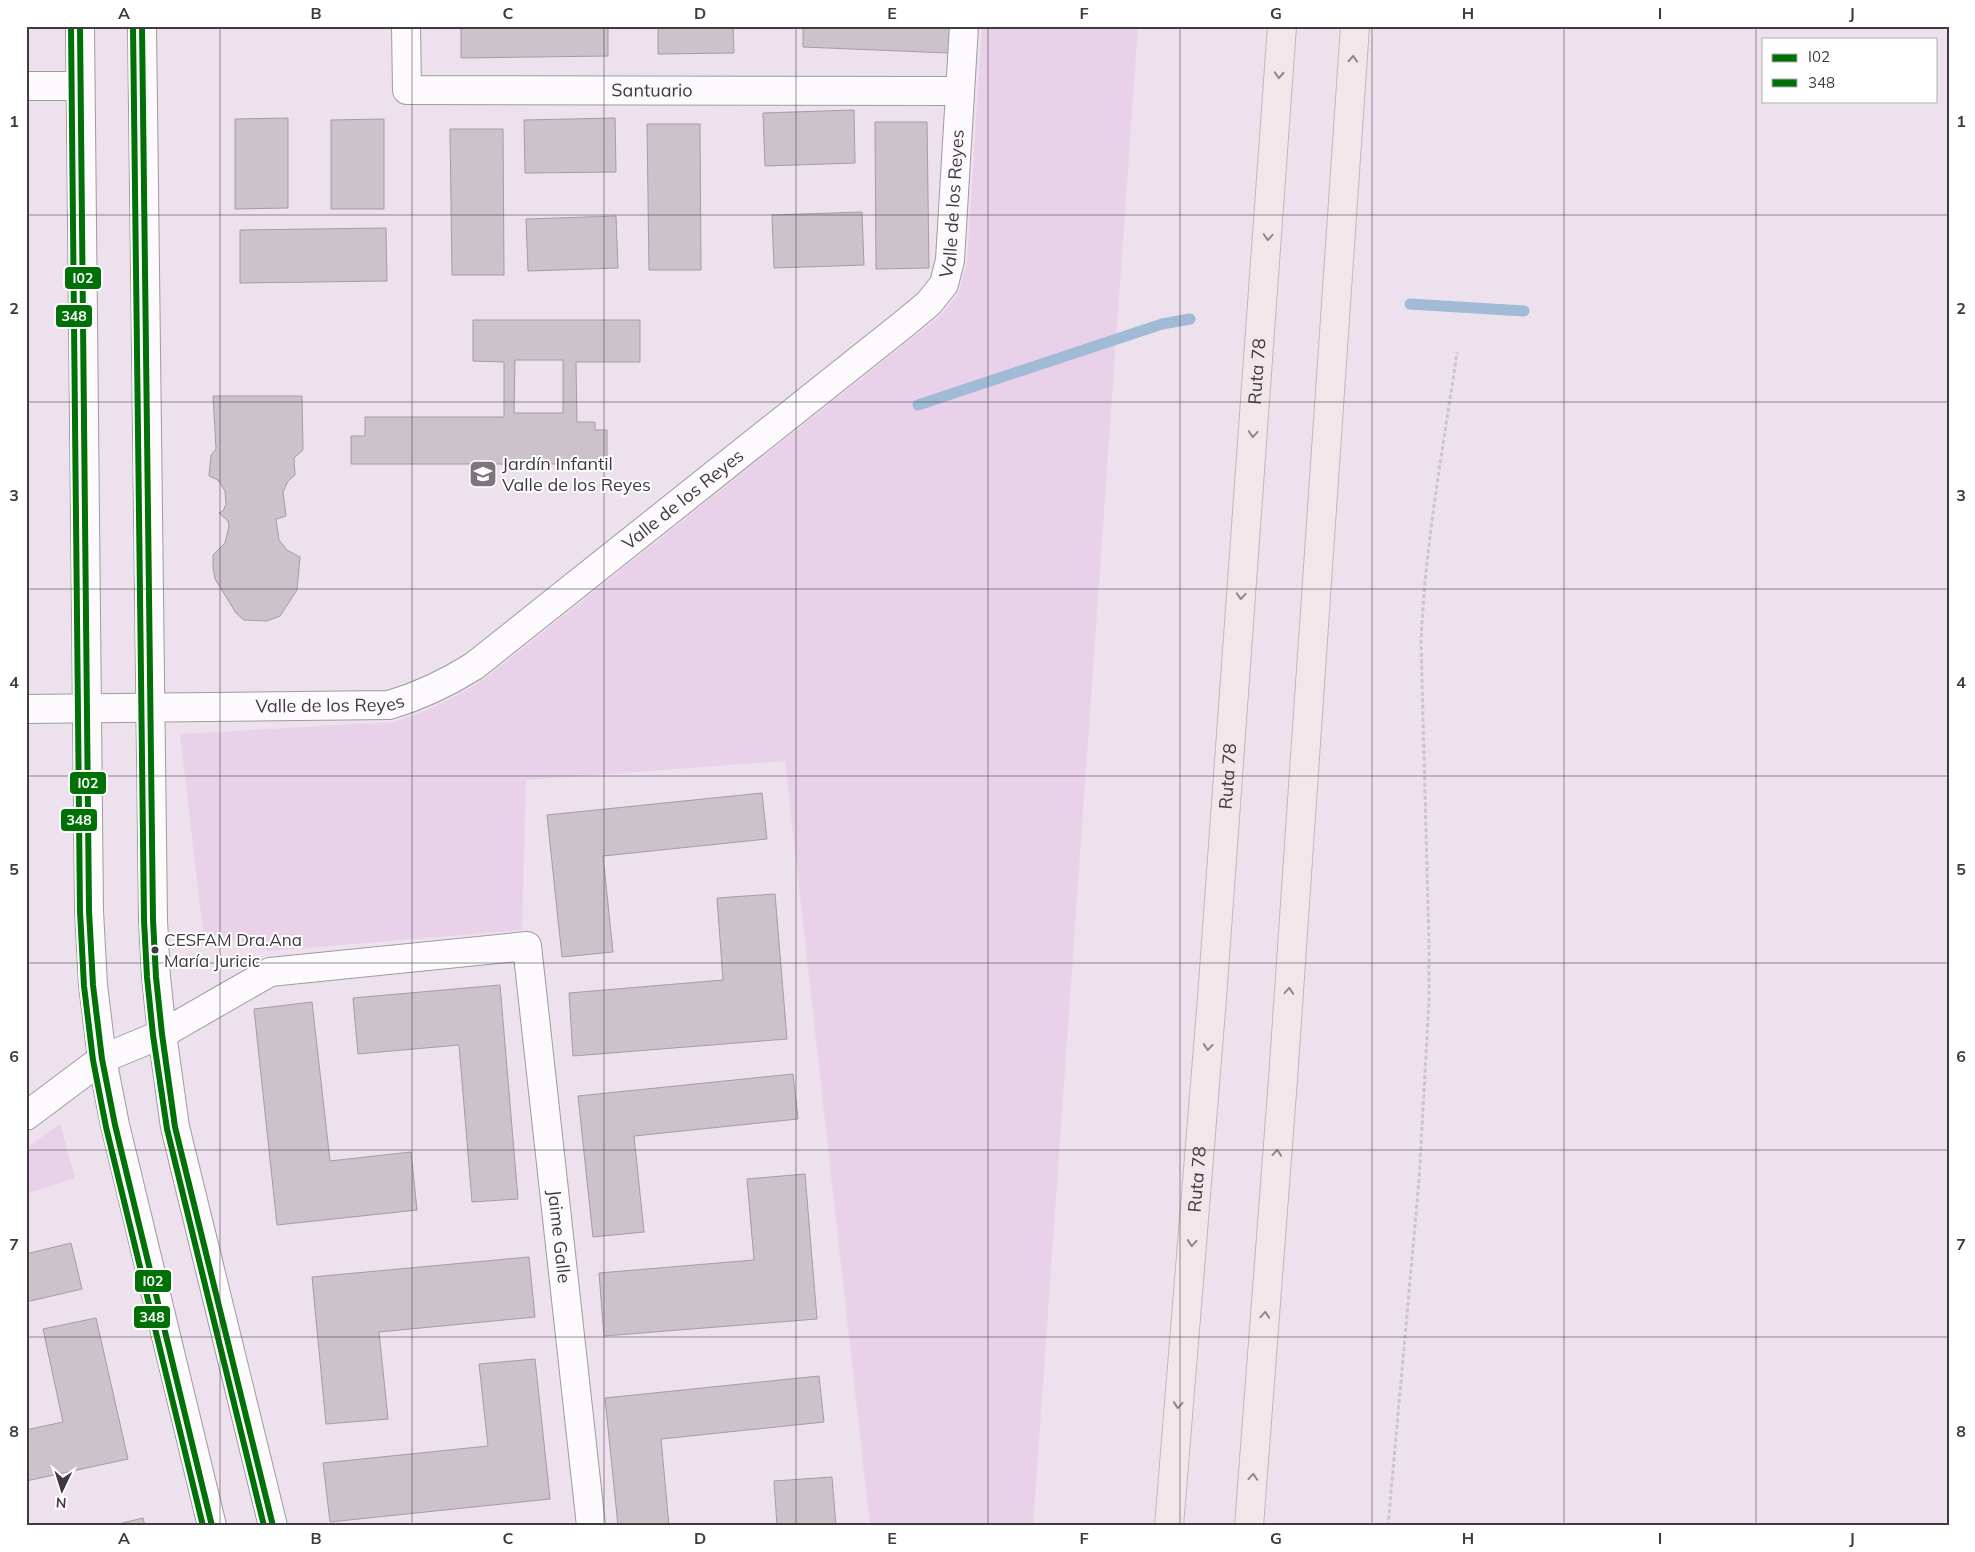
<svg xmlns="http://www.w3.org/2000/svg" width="1975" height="1552" font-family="Mulish,sans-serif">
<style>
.green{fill:#e9d2e9}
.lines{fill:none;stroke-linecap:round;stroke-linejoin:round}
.stream{stroke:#a1bbd6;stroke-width:11}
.building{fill:#ccc2c9;stroke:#a69ca3;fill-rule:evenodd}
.minor-casing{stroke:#a19aa1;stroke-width:30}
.secondary-casing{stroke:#a19aa1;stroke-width:30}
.motorway-casing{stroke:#c6b7bd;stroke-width:30}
.path{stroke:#cac6ca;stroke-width:3;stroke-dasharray:4 2.5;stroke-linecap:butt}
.minor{stroke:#fcfafc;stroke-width:28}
.secondary{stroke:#fcfafc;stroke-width:28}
.motorway{stroke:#f1e6e9;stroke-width:28}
.bus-1-casing{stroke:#fff;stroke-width:10}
.bus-2-casing{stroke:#fff;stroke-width:10}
.bus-1{stroke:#007106;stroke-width:6}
.bus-2{stroke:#007106;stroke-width:6}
.oneway{stroke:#90878d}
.grid{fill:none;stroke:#413941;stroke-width:1;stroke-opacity:0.55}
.bus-dot{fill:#413941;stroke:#fff;stroke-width:2}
.labels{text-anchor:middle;stroke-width:4;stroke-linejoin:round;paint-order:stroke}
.bus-label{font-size:17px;fill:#413941;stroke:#fff;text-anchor:start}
.street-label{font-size:18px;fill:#413941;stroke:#fff}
.poi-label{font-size:18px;fill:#413941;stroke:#fff;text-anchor:start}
.line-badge{stroke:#fff;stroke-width:2}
.badge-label{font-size:14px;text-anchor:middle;font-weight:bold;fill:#fff}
.neatline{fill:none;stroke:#413941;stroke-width:2}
.grid-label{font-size:16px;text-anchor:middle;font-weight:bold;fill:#413941}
</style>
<rect width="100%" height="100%" fill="#ece1ec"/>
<path class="green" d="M 982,26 L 1138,26 L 1033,1526 L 870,1526 L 785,761 L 526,780 L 522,930 L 268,951 L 203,931 L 180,734 L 394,722 C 428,711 454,699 484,679 L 941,315 L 959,292 L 967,262 Z
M 60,1124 L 75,1178 L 26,1194 L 26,1148 Z"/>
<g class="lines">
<path class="stream" d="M 1410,304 L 1524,311
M 918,405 L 1162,324 L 1190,319"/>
</g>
<path class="building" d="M 461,26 L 608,26 L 608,56 L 461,58 Z
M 658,26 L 733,26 L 734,53 L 658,54 Z
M 803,26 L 951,26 L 949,53 L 803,47 Z
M 854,110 L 855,163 L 765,166 L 763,113 Z
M 288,118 L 288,208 L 235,209 L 235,119 Z
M 615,118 L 616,172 L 525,173 L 524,120 Z
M 384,119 L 384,209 L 331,209 L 331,120 Z
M 875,122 L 927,122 L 929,268 L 876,269 Z
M 647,124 L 700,124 L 701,270 L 649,270 Z
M 450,129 L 503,129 L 504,275 L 452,275 Z
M 862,212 L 864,265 L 774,268 L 772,215 Z
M 616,216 L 618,268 L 528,271 L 526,219 Z
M 386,228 L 387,281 L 240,283 L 240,230 Z
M 473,320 L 640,320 L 640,362 L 576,362 L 577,422 L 595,422 L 595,430 L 607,430 L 607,464 L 351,464 L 351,436 L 365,436 L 365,417 L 504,417 L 504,362 L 473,361 ZM 515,360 L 563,360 L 563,413 L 514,413 Z
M 213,396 L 302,396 L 303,450 L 294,458 L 295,475 L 288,481 L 283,492 L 286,516 L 276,519 L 279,540 L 287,550 L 300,557 L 297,590 L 280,616 L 267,621 L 244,620 L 236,613 L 215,579 L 213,568 L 213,555 L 225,543 L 229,526 L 228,521 L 219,513 L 223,511 L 226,504 L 225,491 L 218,480 L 209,476 L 211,455 L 216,449 Z
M 762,793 L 767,839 L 603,856 L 613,952 L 562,957 L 547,815 Z
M 775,894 L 787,1039 L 573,1056 L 569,993 L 723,980 L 717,898 Z
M 500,985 L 518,1199 L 472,1202 L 459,1045 L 358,1054 L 353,998 Z
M 312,1002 L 330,1161 L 411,1152 L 417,1210 L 277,1225 L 254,1009 Z
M 793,1074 L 798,1119 L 634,1136 L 644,1232 L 593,1237 L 578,1096 Z
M 805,1174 L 817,1319 L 604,1336 L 599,1273 L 754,1260 L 747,1179 Z
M 71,1243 L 82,1289 L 26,1302 L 26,1254 Z
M 529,1257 L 535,1317 L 379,1332 L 388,1419 L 326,1424 L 312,1277 Z
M 96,1318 L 128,1459 L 26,1481 L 26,1430 L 63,1422 L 43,1329 Z
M 535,1359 L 550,1499 L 330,1522 L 323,1463 L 488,1446 L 479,1364 Z
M 819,1376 L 824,1422 L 661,1439 L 669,1526 L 618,1526 L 605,1398 Z
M 832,1477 L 836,1526 L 777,1526 L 774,1481 Z
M 143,1518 L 145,1526 L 110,1526 Z"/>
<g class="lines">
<defs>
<g id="minor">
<path id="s1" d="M 406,26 L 407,90 L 960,91"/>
<path d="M 26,86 L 80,86"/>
<path id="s2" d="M 26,709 L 389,705 C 420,696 447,683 474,666 L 905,323 L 929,303 L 944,284 L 950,260 L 964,26"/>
<path id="s3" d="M 26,1116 L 102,1059 L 162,1034 L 270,972 L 527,946 L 591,1526"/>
</g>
<path id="secondary" d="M 80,26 L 89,911 L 93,985 L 102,1059 L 115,1125 L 212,1526
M 142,26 L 153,920 L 156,977 L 162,1034 L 175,1127 L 273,1526"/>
<g id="motorway">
<path id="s4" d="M 1169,1526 L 1212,998 L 1282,26"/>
<path d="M 1249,1526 L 1283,1079 L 1355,26"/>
</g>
</defs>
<use href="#minor" class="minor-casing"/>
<use href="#secondary" class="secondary-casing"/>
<use href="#motorway" class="motorway-casing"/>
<path class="path" d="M 1388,1526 L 1419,1180 L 1429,1002 L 1429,943 L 1421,642 C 1425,544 1443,449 1457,352"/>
<use href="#minor" class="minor"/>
<use href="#secondary" class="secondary"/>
<use href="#motorway" class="motorway"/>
<defs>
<path id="bus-1" d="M 80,26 L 89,911 L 93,985 L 102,1059 L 115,1125 L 212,1526
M 142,26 L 153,920 L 156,977 L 162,1034 L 175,1127 L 273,1526"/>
<path id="bus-2" d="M 71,26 L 80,911 L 84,986 L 93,1060 L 106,1127 L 203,1526
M 133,26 L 144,920 L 147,977 L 153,1035 L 167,1129 L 264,1526"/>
</defs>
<use href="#bus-1" class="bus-1-casing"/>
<use href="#bus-2" class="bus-2-casing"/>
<use href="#bus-1" class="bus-1"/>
<use href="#bus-2" class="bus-2"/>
</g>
<defs><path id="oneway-chevron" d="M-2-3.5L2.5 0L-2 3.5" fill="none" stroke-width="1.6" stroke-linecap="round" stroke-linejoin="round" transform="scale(1.25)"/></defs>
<g class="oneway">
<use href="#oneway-chevron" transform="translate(1353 59) rotate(-87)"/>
<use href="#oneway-chevron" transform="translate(1279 75) rotate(93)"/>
<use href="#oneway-chevron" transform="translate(1268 237) rotate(94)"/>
<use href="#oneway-chevron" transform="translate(1253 434) rotate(94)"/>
<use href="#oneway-chevron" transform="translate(1241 596) rotate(94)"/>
<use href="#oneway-chevron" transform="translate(1289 991) rotate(-86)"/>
<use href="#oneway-chevron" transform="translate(1208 1047) rotate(95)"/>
<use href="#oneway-chevron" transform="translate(1277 1153) rotate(-86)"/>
<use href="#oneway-chevron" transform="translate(1192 1243) rotate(95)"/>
<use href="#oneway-chevron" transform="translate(1265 1315) rotate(-86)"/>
<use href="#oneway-chevron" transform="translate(1178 1405) rotate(95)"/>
<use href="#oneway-chevron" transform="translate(1253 1477) rotate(-86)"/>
</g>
<path class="grid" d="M 220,26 L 220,1526M 412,26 L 412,1526M 604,26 L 604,1526M 796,26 L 796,1526M 988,26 L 988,1526M 1180,26 L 1180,1526M 1372,26 L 1372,1526M 1564,26 L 1564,1526M 1756,26 L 1756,1526M 26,215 L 1949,215M 26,402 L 1949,402M 26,589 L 1949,589M 26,776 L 1949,776M 26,963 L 1949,963M 26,1150 L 1949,1150M 26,1337 L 1949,1337"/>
<defs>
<symbol id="school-square" viewBox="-11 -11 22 22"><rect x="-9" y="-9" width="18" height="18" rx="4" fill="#7d747d" stroke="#fff"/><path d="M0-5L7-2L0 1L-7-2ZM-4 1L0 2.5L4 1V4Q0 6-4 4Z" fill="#fff"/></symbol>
</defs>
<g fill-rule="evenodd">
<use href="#school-square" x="467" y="458" width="32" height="32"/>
</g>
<circle class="bus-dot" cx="155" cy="950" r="4.5"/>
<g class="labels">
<g class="bus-label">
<text x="164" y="946">CESFAM Dra.Ana<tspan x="164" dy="21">María Juricic</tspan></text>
</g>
<g class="street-label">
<text dy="6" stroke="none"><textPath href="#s1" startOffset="309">Santuario</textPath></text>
<text dy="6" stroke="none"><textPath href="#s2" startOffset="1144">Valle de los Reyes</textPath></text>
<text dy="6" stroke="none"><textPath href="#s4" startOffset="1158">Ruta 78</textPath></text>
<text dy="6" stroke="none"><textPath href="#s2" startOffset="724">Valle de los Reyes</textPath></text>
<text dy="6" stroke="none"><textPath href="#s2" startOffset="304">Valle de los Reyes</textPath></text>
<text dy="6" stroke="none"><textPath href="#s4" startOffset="752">Ruta 78</textPath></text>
<text dy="6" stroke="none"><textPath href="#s4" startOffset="348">Ruta 78</textPath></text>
<text dy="6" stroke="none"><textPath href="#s3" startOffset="835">Jaime Galle</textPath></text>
</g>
<g class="poi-label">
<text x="502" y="470">Jardín Infantil<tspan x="502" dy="21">Valle de los Reyes</tspan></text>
</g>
</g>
<g class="line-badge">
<rect x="64" y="266" width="38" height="24" rx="5" fill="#007106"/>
<rect x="55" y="304" width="38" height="24" rx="5" fill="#007106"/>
<rect x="69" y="771" width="38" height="24" rx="5" fill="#007106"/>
<rect x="60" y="808" width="38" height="24" rx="5" fill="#007106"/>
<rect x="134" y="1269" width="38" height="24" rx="5" fill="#007106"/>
<rect x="133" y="1305" width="38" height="24" rx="5" fill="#007106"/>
</g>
<g class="badge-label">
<text x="83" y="283">I02</text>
<text x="74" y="321">348</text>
<text x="88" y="788">I02</text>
<text x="79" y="825">348</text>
<text x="153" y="1286">I02</text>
<text x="152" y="1322">348</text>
</g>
<rect width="1975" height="1552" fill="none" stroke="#ffffff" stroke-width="55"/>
<rect x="1762" y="38" width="175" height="65" fill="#ffffff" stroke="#b3b0b3"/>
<rect x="1772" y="54" width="25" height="8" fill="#007106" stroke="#b3b0b3"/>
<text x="1808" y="62" font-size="15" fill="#413941">I02</text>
<rect x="1772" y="79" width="25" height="8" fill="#007106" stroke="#b3b0b3"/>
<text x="1808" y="88" font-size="15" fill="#413941">348</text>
<g transform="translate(62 1490) rotate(184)" stroke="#ffffff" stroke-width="4" paint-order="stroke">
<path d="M0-4L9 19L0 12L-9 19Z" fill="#413941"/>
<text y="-8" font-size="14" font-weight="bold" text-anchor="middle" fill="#413941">N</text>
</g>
<rect x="28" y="28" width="1920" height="1496" class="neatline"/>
<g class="grid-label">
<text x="124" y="19">A</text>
<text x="316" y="19">B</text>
<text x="508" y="19">C</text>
<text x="700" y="19">D</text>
<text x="892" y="19">E</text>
<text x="1084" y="19">F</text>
<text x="1276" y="19">G</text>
<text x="1468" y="19">H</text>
<text x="1660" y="19">I</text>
<text x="1852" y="19">J</text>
<text x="14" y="127">1</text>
<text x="1961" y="127">1</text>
<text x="14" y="314">2</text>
<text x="1961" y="314">2</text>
<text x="14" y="501">3</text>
<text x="1961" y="501">3</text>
<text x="14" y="688">4</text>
<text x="1961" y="688">4</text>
<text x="14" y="875">5</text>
<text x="1961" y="875">5</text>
<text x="14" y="1062">6</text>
<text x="1961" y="1062">6</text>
<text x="14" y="1250">7</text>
<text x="1961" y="1250">7</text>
<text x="14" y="1437">8</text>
<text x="1961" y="1437">8</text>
<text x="124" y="1544">A</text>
<text x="316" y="1544">B</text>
<text x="508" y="1544">C</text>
<text x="700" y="1544">D</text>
<text x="892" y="1544">E</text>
<text x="1084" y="1544">F</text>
<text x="1276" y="1544">G</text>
<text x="1468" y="1544">H</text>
<text x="1660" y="1544">I</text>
<text x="1852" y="1544">J</text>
</g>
</svg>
